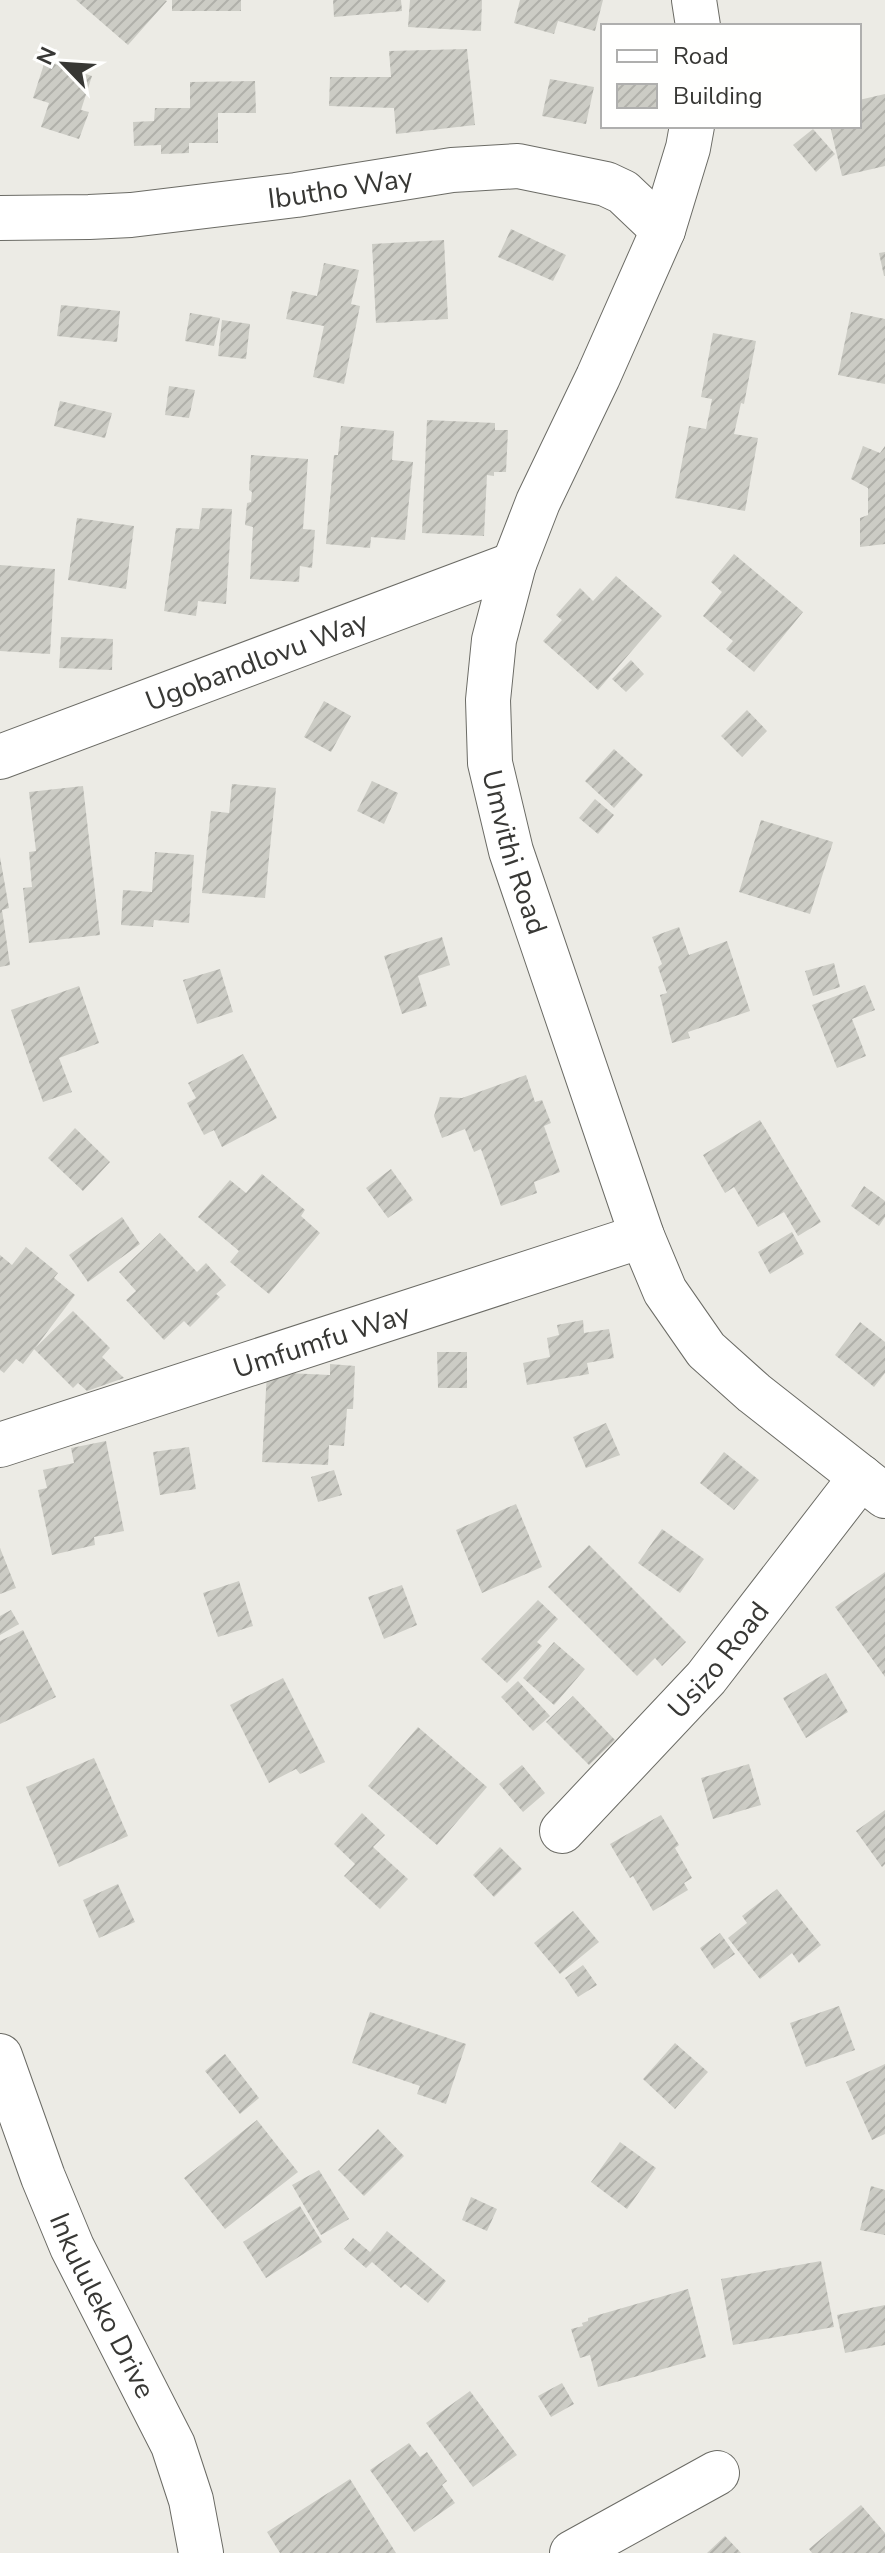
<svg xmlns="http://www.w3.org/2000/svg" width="885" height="2553" font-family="'Nunito Sans',sans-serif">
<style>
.building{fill:url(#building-hatch)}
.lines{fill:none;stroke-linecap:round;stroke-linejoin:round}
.street-casing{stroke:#6b6b65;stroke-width:46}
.street{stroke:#fff;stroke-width:44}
.labels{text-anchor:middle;stroke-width:7;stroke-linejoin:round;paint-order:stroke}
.street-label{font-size:28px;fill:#383835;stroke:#fffffe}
</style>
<defs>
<pattern id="building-hatch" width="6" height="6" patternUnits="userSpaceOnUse" patternTransform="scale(2)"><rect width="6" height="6" fill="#ccccc5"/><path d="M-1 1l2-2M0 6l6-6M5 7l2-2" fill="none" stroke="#b0b0aa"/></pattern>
</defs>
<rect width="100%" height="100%" fill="#ecebe5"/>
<path class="building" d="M 76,0 L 165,0 L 167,1 L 128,45 Z
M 172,0 L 241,0 L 241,11 L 172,11 Z
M 333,0 L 401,0 L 402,11 L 334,17 Z
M 410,0 L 482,0 L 481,31 L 408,27 Z
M 520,0 L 603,0 L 595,31 L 558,21 L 554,34 L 514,23 Z
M 467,49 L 475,125 L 396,134 L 394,108 L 329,106 L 330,77 L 391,77 L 389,51 Z
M 45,61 L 92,76 L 81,110 L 89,112 L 79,139 L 41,127 L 49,103 L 33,98 Z
M 550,79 L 594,87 L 586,124 L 542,116 Z
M 255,81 L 256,113 L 218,113 L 218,143 L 189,143 L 189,153 L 161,154 L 161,145 L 134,146 L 133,122 L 154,121 L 155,108 L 190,108 L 190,82 Z
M 885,94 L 885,166 L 842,176 L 830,126 L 859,126 L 859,100 Z
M 813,129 L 835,154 L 816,172 L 793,145 Z
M 511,229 L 566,255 L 553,281 L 498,257 Z
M 444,240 L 448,319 L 376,323 L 372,244 Z
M 885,252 L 885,276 L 884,276 L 879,253 Z
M 324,263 L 359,270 L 351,304 L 360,306 L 344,384 L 313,377 L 324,326 L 286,319 L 292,291 L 317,296 Z
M 61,305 L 120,311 L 117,342 L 57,336 Z
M 851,312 L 885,319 L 885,384 L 838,375 Z
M 190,313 L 220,318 L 214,346 L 185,341 Z
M 222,320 L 250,324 L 246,359 L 218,356 Z
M 713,333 L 756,341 L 744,404 L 741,403 L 734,434 L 758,438 L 745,511 L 675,498 L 689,426 L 706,429 L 712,399 L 701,397 Z
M 169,386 L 195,390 L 189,418 L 165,415 Z
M 60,401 L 112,413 L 105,438 L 54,426 Z
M 427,420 L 495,423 L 495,430 L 508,430 L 506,472 L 494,472 L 494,476 L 487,475 L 484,536 L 422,533 Z
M 341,426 L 394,431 L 392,460 L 413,462 L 405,540 L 371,537 L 370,548 L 326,544 L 334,455 L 338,455 Z
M 863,446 L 880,453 L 885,446 L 885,544 L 860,547 L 860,518 L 868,515 L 868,488 L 851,479 Z
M 251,455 L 308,459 L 303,529 L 315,530 L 312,568 L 300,566 L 299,582 L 250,579 L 253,527 L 245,525 L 247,503 L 251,502 L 252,492 L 249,490 Z
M 202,508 L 232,509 L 226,604 L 198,601 L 196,616 L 164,611 L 176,528 L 199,529 Z
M 77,518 L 134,526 L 126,589 L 68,580 Z
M 734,554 L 803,612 L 754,672 L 726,649 L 733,641 L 703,616 L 722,592 L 711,582 Z
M 0,565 L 55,569 L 50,654 L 0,651 Z
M 616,576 L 662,616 L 598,690 L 543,641 L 562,620 L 556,615 L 580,588 L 593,601 Z
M 61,637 L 113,639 L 112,670 L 59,668 Z
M 631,660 L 644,674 L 626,692 L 612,679 Z
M 324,701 L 351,716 L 331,752 L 304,737 Z
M 747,710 L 767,731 L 742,757 L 721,736 Z
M 614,749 L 643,775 L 614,808 L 585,781 Z
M 372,781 L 398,793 L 384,824 L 357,811 Z
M 232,784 L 276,788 L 265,898 L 202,893 L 211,811 L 229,813 Z
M 83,786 L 100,935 L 29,943 L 23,888 L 32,887 L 29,852 L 36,851 L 29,792 Z
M 595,799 L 614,815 L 598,834 L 579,818 Z
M 761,820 L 833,842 L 810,914 L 739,892 Z
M 155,852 L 194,855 L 189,923 L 154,920 L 153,927 L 121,925 L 123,890 L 152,892 Z
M 0,857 L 9,908 L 2,910 L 10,965 L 0,967 Z
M 679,927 L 689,955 L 727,941 L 750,1011 L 688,1032 L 690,1038 L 672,1043 L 660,995 L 667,993 L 658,967 L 662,964 L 652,937 Z
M 442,937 L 450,965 L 418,976 L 427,1006 L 402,1014 L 384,956 Z
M 834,963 L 840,987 L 813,996 L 805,971 Z
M 220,969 L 233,1012 L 197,1024 L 183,980 Z
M 865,985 L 875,1010 L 852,1019 L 866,1056 L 837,1068 L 812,1005 Z
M 79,986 L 99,1043 L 59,1058 L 72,1092 L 43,1102 L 11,1010 Z
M 243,1054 L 277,1118 L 222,1147 L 214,1130 L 204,1135 L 187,1103 L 196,1098 L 188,1083 Z
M 526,1075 L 535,1102 L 542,1100 L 551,1123 L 544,1126 L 560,1172 L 534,1182 L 537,1193 L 501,1206 L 481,1149 L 474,1152 L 465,1129 L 442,1138 L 434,1116 L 440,1097 L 462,1098 Z
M 760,1120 L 821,1222 L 798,1236 L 784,1212 L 758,1227 L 734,1187 L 725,1193 L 703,1155 Z
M 75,1128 L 110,1162 L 83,1191 L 48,1158 Z
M 391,1169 L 413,1200 L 388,1218 L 366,1188 Z
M 262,1174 L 305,1210 L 301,1216 L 320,1233 L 269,1294 L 230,1262 L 239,1251 L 198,1217 L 230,1180 L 246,1193 Z
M 864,1186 L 885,1201 L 885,1217 L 879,1226 L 851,1206 Z
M 122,1217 L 140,1244 L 88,1282 L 69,1255 Z
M 792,1232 L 804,1254 L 770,1274 L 758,1252 Z
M 160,1233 L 197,1272 L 206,1263 L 226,1285 L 216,1294 L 220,1297 L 190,1327 L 184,1321 L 164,1340 L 126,1300 L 136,1291 L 119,1272 Z
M 26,1247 L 58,1273 L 54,1278 L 75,1295 L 23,1364 L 16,1359 L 4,1373 L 0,1370 L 0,1255 L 12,1265 Z
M 73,1311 L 110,1348 L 102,1357 L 124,1378 L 87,1391 L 78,1383 L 73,1388 L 34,1349 Z
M 583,1320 L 584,1333 L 609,1329 L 614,1358 L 587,1363 L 589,1374 L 527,1385 L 523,1363 L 550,1357 L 547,1338 L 559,1335 L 557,1325 Z
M 860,1322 L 885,1342 L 885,1373 L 874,1387 L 835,1355 Z
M 437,1352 L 467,1352 L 467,1388 L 438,1388 Z
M 330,1364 L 355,1366 L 353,1409 L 347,1409 L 344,1446 L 329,1445 L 328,1465 L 262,1462 L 267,1372 L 330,1375 Z
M 606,1423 L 620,1455 L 586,1468 L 573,1437 Z
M 106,1441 L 124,1531 L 94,1537 L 95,1545 L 52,1555 L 38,1490 L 47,1488 L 43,1470 L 74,1463 L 71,1448 Z
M 189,1447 L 196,1489 L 160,1495 L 153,1452 Z
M 724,1452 L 759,1480 L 734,1510 L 700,1483 Z
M 334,1470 L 342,1495 L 318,1502 L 311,1477 Z
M 516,1504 L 542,1567 L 482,1593 L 456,1530 Z
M 662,1529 L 704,1559 L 680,1593 L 638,1563 Z
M 589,1545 L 686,1642 L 662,1666 L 655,1658 L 637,1676 L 548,1587 Z
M 0,1548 L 16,1588 L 0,1594 Z
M 885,1572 L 885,1677 L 835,1607 Z
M 239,1581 L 253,1626 L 218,1637 L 203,1593 Z
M 402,1585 L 417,1625 L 384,1639 L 368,1597 Z
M 538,1600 L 558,1619 L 537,1642 L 542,1646 L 507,1683 L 481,1659 Z
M 11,1610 L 19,1624 L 0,1635 L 0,1616 Z
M 23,1630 L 56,1697 L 0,1724 L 0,1641 Z
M 554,1642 L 585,1669 L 554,1705 L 523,1678 Z
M 826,1673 L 848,1712 L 806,1738 L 783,1698 Z
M 283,1678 L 325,1762 L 300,1774 L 296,1769 L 269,1783 L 230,1705 Z
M 518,1681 L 550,1716 L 533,1731 L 501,1697 Z
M 573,1696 L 615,1740 L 589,1765 L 546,1722 Z
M 418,1727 L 487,1787 L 437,1845 L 368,1786 Z
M 94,1758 L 128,1836 L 59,1867 L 26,1787 Z
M 749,1764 L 761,1805 L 713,1819 L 701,1778 Z
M 522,1765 L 545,1793 L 523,1812 L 499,1784 Z
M 885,1810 L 885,1864 L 882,1867 L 856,1831 Z
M 362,1813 L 385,1835 L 373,1847 L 408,1879 L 380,1909 L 344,1876 L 355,1864 L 334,1844 Z
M 661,1815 L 679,1845 L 675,1848 L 692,1878 L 684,1883 L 688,1890 L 653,1911 L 633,1876 L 630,1878 L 610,1844 Z
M 500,1847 L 522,1869 L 494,1897 L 473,1875 Z
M 118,1884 L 135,1922 L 99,1938 L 83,1900 Z
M 777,1889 L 821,1945 L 799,1963 L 792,1953 L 760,1979 L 728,1938 L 747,1923 L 742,1916 Z
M 573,1911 L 599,1942 L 560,1974 L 534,1943 Z
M 720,1933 L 735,1954 L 714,1969 L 700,1948 Z
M 583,1965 L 597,1985 L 578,1997 L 565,1978 Z
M 839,2006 L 855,2050 L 806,2067 L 790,2023 Z
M 370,2012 L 466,2044 L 446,2104 L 417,2094 L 420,2086 L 352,2063 Z
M 675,2043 L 708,2072 L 675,2109 L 643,2079 Z
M 225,2054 L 259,2098 L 240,2114 L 205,2071 Z
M 885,2064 L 885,2134 L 872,2140 L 846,2082 Z
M 257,2120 L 298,2172 L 225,2229 L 184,2178 Z
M 378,2129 L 404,2156 L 364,2196 L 338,2170 Z
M 620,2142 L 656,2168 L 627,2209 L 591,2182 Z
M 319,2170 L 349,2219 L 321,2235 L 292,2185 Z
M 871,2186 L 885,2190 L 885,2235 L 860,2230 Z
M 471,2197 L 497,2209 L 487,2231 L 462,2220 Z
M 300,2206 L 322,2242 L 266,2278 L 243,2242 Z
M 387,2231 L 446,2281 L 428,2303 L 405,2284 L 401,2288 L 372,2262 L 366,2268 L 344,2249 L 353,2238 L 370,2252 Z
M 821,2261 L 834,2327 L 733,2345 L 721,2279 Z
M 688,2289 L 706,2357 L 598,2387 L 590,2355 L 580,2358 L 571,2329 L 583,2326 L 582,2323 L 588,2321 L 588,2318 Z
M 885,2305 L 885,2345 L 845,2353 L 837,2315 Z
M 562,2383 L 574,2404 L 551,2417 L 538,2396 Z
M 470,2391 L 517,2455 L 473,2487 L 426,2423 Z
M 409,2443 L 420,2457 L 427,2452 L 447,2481 L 442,2485 L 455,2503 L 414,2532 L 370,2470 Z
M 350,2479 L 396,2553 L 280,2553 L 267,2532 Z
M 861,2505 L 885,2533 L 885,2553 L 812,2553 L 809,2549 Z
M 725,2536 L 741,2553 L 707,2553 Z"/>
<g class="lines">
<defs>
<g id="street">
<path d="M 694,0 L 698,26"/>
<path id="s1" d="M 692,126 L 688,148 L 663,230 L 598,377 L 538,502 L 514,564 L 494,640 L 488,700 L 490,763 L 511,851 L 642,1236 L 665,1291 L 706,1350 L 754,1393 L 885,1496"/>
<path id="s2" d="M 0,218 L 89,217 L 131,215 L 296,195 L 452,170 L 518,166 L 606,184 L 623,192 L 663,230"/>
<path id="s3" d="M 0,757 L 514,564"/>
<path id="s4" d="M 0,1445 L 642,1236"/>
<path id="s5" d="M 562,1831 L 706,1678 L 861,1477"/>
<path id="s6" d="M 0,2056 L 43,2177 L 72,2247 L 173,2445 L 191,2500 L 201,2553"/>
<path d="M 572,2553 L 717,2473"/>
</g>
</defs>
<use href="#street" class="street-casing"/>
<use href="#street" class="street"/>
</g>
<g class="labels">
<g class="street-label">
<text dy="10" stroke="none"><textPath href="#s2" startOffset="342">Ibutho Way</textPath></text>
<text dy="10" stroke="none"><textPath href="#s3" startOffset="274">Ugobandlovu Way</textPath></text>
<text dy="10" stroke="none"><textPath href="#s1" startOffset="768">Umvithi Road</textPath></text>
<text dy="10" stroke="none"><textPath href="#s4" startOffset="338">Umfumfu Way</textPath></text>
<text dy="10" stroke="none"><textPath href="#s5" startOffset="232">Usizo Road</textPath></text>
<text dy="10" stroke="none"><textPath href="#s6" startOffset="270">Inkululeko Drive</textPath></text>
</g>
</g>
<rect x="601" y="24" width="260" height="104" fill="#fffffe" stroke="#afafae" stroke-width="2"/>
<rect x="617" y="50" width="40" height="12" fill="#ffffff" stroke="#afafae" stroke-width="2"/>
<text x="673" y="64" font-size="24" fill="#383835">Road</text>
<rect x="617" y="84" width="40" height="24" fill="url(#building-hatch)" stroke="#afafae" stroke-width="2"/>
<text x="673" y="104" font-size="24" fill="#383835">Building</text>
<g transform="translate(64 64) rotate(295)" stroke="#fffffe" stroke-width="6" paint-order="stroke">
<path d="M0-6L14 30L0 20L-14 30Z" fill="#383835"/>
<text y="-12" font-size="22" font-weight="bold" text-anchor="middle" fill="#383835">N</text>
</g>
</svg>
